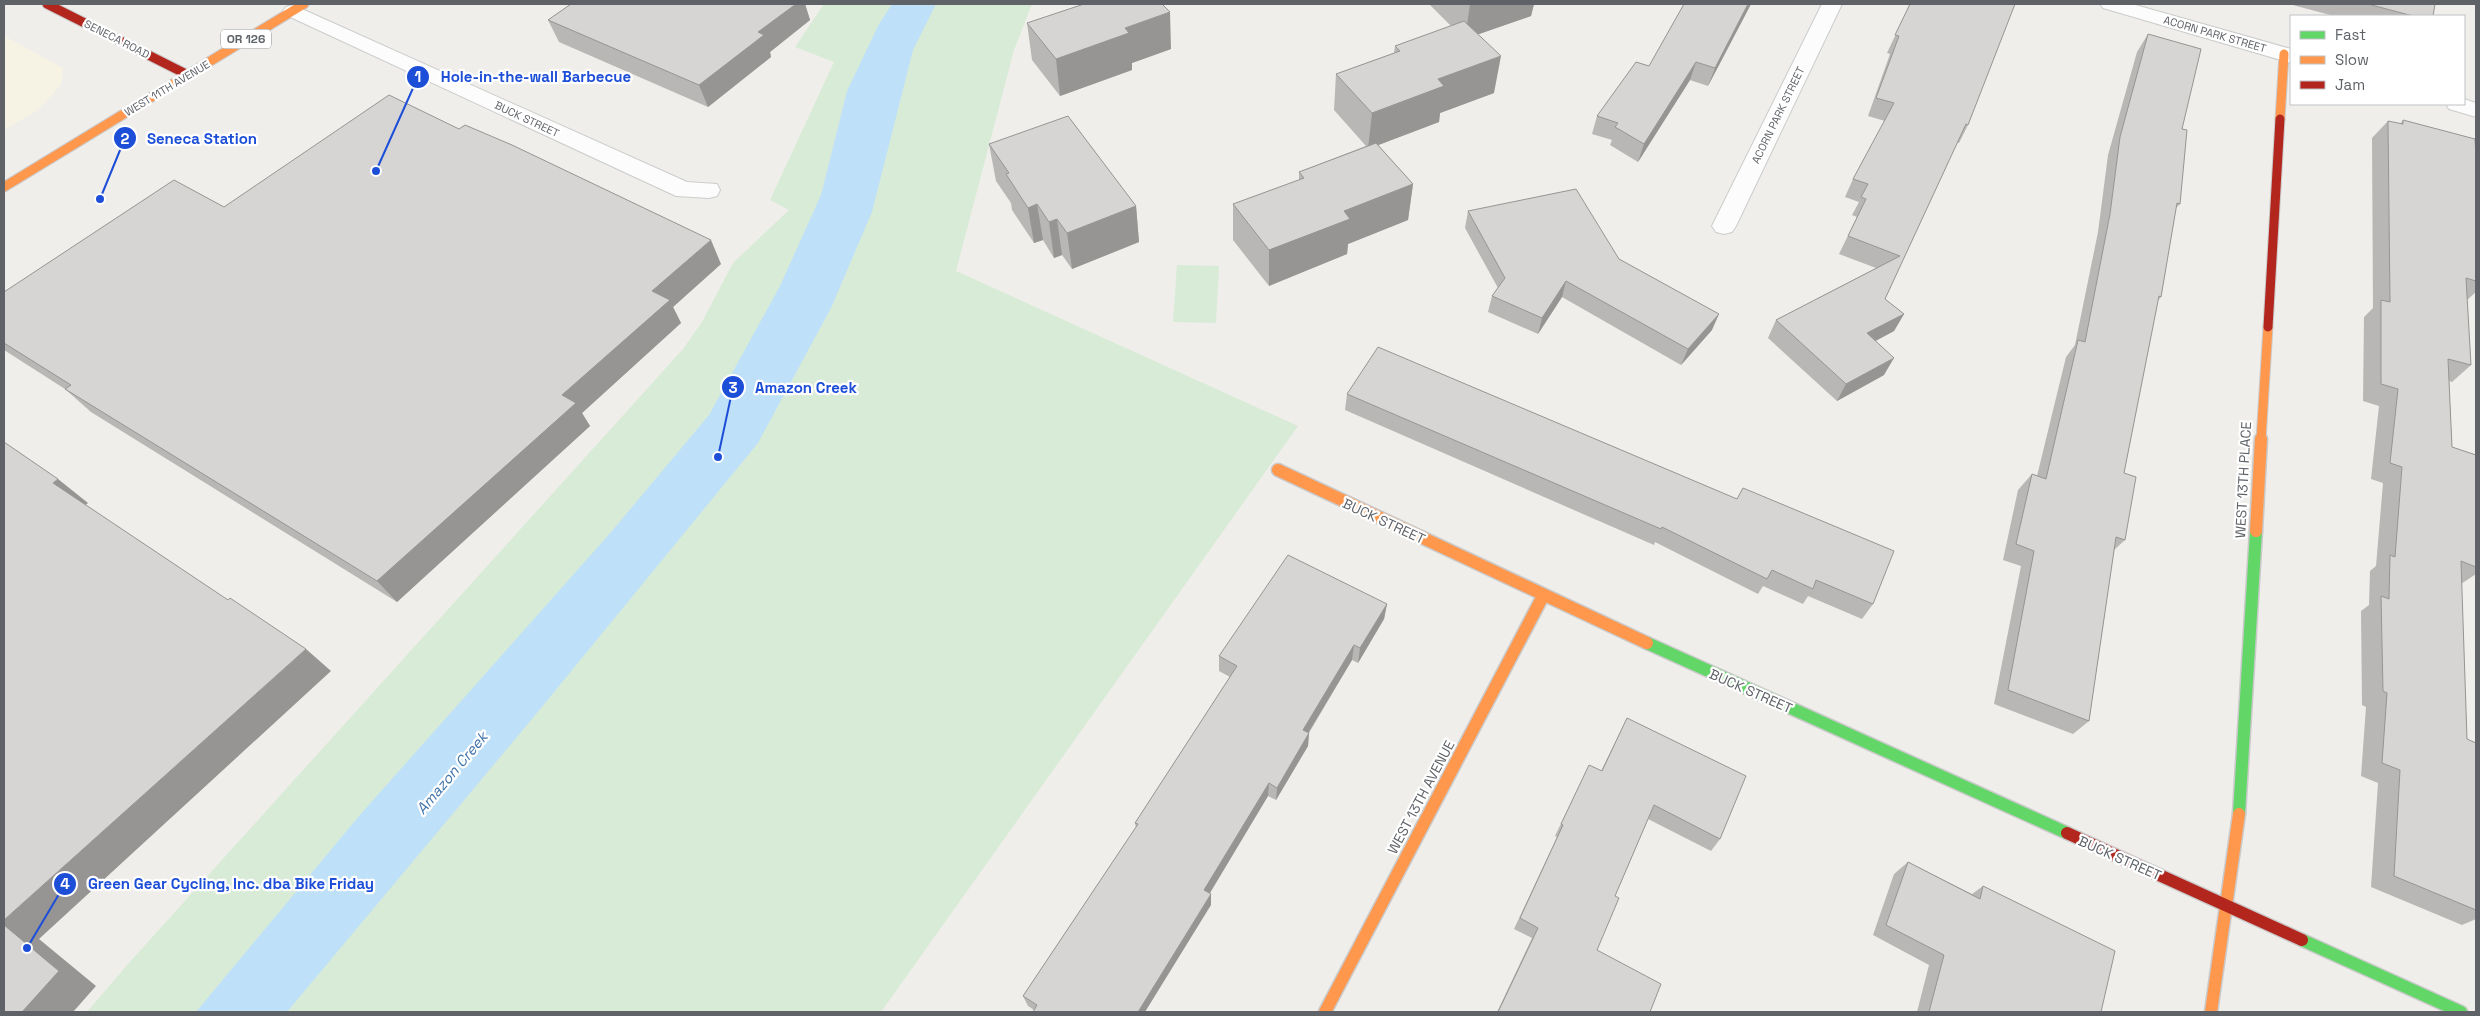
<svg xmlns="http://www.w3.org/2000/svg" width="2480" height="1016" font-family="'Space Grotesk',sans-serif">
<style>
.commercial{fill:#f7f3e4}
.green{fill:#d8ebd6}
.water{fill:#bfe0f9}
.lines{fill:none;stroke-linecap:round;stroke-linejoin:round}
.street-casing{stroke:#cbcccc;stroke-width:2}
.fast-casing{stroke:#cacacb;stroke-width:15}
.slow-far1-casing{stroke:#cacacb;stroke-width:11}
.slow-casing{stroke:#cacacb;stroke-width:15}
.jam-far1-casing{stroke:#cacacb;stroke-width:11}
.jam-casing{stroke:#cacacb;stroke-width:15}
.street{fill:#fdfcfc;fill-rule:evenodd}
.fast{stroke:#63d668;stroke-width:12}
.slow-far1{stroke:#ff974d;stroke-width:9}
.slow{stroke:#ff974d;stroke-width:12}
.jam-far1{stroke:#b3261e;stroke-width:9}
.jam{stroke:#b3261e;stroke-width:12}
.wall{fill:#b8b7b5}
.shaded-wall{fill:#969594}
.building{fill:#d6d5d3;stroke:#969594}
.labels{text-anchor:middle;stroke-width:4.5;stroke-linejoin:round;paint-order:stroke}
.far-street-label{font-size:11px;fill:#5f6368;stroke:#fff}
.shield{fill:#fff;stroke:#8f9295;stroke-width:1}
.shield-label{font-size:12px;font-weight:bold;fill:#5f6368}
.street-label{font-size:14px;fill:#5f6368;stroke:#fff}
.water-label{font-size:15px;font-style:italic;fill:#4174aa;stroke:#fff}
.leader{fill:none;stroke:#1d4ed8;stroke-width:2}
.callout-dot{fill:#1d4ed8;stroke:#fff;stroke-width:2}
.mark-label{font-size:15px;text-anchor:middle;font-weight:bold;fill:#fff}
.callout-label{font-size:15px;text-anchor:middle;font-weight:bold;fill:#1d4ed8;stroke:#fff;stroke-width:4.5;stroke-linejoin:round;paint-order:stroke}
</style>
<rect width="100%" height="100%" fill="#efeeea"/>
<path class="commercial" d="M 4,36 L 63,68 L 61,85 L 38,110 L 4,130 Z"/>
<path class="green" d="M 824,4 L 1032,4 L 1014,50 L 956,271 L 1298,426 L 881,1012 L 87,1012 L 128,964 L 683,349 L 702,322 L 733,263 L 789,210 L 770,200 L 834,62 L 795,47 Z
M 1177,265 L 1219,266 L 1216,323 L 1173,322 Z"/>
<path class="water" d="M 892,4 L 936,4 L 913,50 L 872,212 L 831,308 L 758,443 L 532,719 L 287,1012 L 196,1012 L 359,816 L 612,531 L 709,415 L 780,286 L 821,195 L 847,91 L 879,24 Z"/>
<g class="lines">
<defs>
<path id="street" d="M 1822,4 L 1842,4 L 1736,226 L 1732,232 L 1724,234 L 1716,232 L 1712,226 Z
M 2100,4 L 2132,4 L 2291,49 L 2291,63 L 2103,8 Z
M 293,5 L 687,182 L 717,184 L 720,190 L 717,196 L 709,198 L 676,196 L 286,15 L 283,11 L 286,7 Z
M 2464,99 L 2476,103 L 2476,117 L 2449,109 L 2446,104 L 2464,104 Z"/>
<path id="fast" d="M 1647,643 L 2067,833
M 2239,814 L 2256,531
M 2302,940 L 2461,1012"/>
<path id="slow-far1" d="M 2280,119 L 2284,54
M 4,187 L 304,4
M 2261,440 L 2268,327"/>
<path id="slow" d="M 1278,470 L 1647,643
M 2256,531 L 2261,439
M 1325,1012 L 1543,596
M 2211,1012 L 2239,814"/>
<path id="jam-far1" d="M 47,4 L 188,75
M 2268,327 L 2280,119"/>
<path id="jam" d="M 2067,833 L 2302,940"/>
</defs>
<use href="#street" class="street-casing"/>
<use href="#fast" class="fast-casing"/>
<use href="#slow-far1" class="slow-far1-casing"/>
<use href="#slow" class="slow-casing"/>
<use href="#jam-far1" class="jam-far1-casing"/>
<use href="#jam" class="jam-casing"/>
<use href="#street" class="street"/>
<use href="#fast" class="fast"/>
<use href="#slow-far1" class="slow-far1"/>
<use href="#slow" class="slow"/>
<use href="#jam-far1" class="jam-far1"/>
<use href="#jam" class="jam"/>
</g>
<path class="wall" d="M 571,4 L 805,4 L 810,20 L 770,52 L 771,57 L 708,107 L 559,42 L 548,20 Z
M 1430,4 L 1534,4 L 1531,16 L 1478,34 L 1494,93 L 1440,113 L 1439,122 L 1378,145 L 1413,184 L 1408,220 L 1348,244 L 1347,254 L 1269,286 L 1233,240 L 1233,204 L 1299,180 L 1299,172 L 1366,146 L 1334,110 L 1336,74 L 1394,53 L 1395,46 L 1451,26 L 1430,5 Z
M 1751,4 L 1708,86 L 1690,80 L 1638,162 L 1610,145 L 1612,140 L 1592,134 L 1597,116 L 1649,66 Z
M 1910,4 L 1968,125 L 1959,143 L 1957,143 L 1885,299 L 1904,314 L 1894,331 L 1875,341 L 1884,375 L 1837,401 L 1768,338 L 1776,320 L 1876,268 L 1839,254 L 1857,217 L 1852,215 L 1859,202 L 1845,197 L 1853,179 L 1885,121 L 1868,116 L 1890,54 L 1887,53 Z
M 2289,4 L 2435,4 L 2433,16 L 2334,16 Z
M 1027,23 L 1171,49 L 1132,63 L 1132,70 L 1060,96 L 1032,60 Z
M 2148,34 L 2182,129 L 2180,204 L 2176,208 L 2161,297 L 2158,300 L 2124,473 L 2125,540 L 2114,550 L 2089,721 L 2073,734 L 1994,704 L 2021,566 L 2003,560 L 2018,490 L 2032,474 L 2037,476 L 2066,357 L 2075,345 L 2098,232 L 2108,155 L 2137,52 Z
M 2403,120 L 2476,156 L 2476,292 L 2467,300 L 2471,365 L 2452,382 L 2449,381 L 2452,447 L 2476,455 L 2476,574 L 2461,584 L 2467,739 L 2476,743 L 2476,919 L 2462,925 L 2371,887 L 2378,783 L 2361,776 L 2366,707 L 2362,705 L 2361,611 L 2369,605 L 2370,571 L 2376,566 L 2383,483 L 2371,479 L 2379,406 L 2363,401 L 2364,317 L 2373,308 L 2372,138 L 2388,121 L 2400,124 Z
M 989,144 L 1136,206 L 1139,242 L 1072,269 L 1062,255 L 1054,258 L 1043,240 L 1034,243 L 1012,210 L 1011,203 L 996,181 Z
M 224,207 L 721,264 L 673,307 L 681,323 L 582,413 L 590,426 L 397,602 L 91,412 L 65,389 L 4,350 L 4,292 Z
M 1468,211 L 1619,259 L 1712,330 L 1681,365 L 1562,297 L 1538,334 L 1488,312 L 1492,296 L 1498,288 L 1465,228 Z
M 1347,394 L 1737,499 L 1743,488 L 1873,604 L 1862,619 L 1808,596 L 1803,604 L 1763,586 L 1758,594 L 1655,542 L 1654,545 L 1345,410 Z
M 1387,604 L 1384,619 L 1358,663 L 1352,660 L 1309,733 L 1308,746 L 1276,800 L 1268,796 L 1210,893 L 1211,905 L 1034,1010 L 1028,1006 L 1023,996 L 1136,828 L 1135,823 L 1230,677 L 1219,671 L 1219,656 Z
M 1627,718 L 1720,839 L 1711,851 L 1648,819 L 1615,896 L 1597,950 L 1650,1012 L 1497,1012 L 1532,938 L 1514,929 L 1557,837 L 1555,836 L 1583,778 L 1601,771 Z
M 1908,862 L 1972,894 L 1983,886 L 2101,1012 L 1917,1012 L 1929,965 L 1873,935 L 1894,874 Z"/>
<path class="shaded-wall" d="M 796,4 L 805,4 L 810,20 L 770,52 L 771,57 L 708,107 L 699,85 L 758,32 Z
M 1470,4 L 1534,4 L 1531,16 L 1465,39 Z
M 1748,4 L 1751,4 L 1708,86 L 1715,68 Z
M 1170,12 L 1171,49 L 1132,63 L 1132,70 L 1060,96 L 1056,59 L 1125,28 Z
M 1501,56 L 1494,93 L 1440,113 L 1439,122 L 1368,149 L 1372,113 L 1438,79 Z
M 1696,62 L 1690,80 L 1638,162 L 1644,144 Z
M 1413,184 L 1408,220 L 1348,244 L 1347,254 L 1269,286 L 1269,250 L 1344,211 Z
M 1037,204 L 1043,240 L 1034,243 L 1028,208 Z
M 1136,206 L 1139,242 L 1072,269 L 1067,233 Z
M 1057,219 L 1062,255 L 1054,258 L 1049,222 Z
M 711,240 L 721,264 L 673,307 L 681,323 L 582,413 L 590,426 L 397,602 L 377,581 L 562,395 L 652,291 Z
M 1566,281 L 1562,297 L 1538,334 L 1542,318 Z
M 1719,314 L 1712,330 L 1681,365 L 1688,349 Z
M 1904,314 L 1894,331 L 1857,351 L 1867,333 Z
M 1894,358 L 1884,375 L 1837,401 L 1846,384 Z
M 58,479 L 88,503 L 83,507 L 53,483 Z
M 1387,604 L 1384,619 L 1358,663 L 1360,648 Z
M 1354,645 L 1352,660 L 1302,743 L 1303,730 Z
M 306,649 L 331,671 L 39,939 L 96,986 L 73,1012 L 22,1012 L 4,925 L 4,920 Z
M 1309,733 L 1308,746 L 1276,800 L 1277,788 Z
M 1269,783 L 1268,796 L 1205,901 L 1204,890 Z
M 1211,894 L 1211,905 L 1145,1012 L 1138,1012 Z"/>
<path class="building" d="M 571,4 L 796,4 L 758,32 L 764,35 L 699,85 L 548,20 Z
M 1084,4 L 1162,4 L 1170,12 L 1125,28 L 1129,33 L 1056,59 L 1027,23 Z
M 1684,4 L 1748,4 L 1715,68 L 1696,62 L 1644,144 L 1615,127 L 1618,123 L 1597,116 L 1636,62 L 1649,66 Z
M 1910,4 L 2015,4 L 1968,125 L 1966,124 L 1885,299 L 1904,314 L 1867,333 L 1894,358 L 1846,384 L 1776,320 L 1900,256 L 1848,236 L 1866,199 L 1861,197 L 1868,184 L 1853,179 L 1894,103 L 1876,98 L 1899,36 L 1895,35 Z
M 2368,4 L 2435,4 L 2433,16 L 2413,16 Z
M 1464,21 L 1501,56 L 1438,79 L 1444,86 L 1372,113 L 1336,74 L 1400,51 L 1395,46 Z
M 2148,34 L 2201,49 L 2182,129 L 2187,130 L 2180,204 L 2177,203 L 2161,297 L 2159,296 L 2124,473 L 2136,477 L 2125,540 L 2116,537 L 2089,721 L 2008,690 L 2034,551 L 2016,544 L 2032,474 L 2046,479 L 2078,340 L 2085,342 L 2110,214 L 2120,137 Z
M 389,95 L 459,129 L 465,125 L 512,145 L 711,240 L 652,291 L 670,300 L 562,395 L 576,403 L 377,581 L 65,389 L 71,385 L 4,343 L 4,292 L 174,180 L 224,207 Z
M 1068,116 L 1136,206 L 1067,233 L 1057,219 L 1049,222 L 1037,204 L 1028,208 L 1006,174 L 1009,173 L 989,144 Z
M 2403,120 L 2475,139 L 2476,156 L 2476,281 L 2466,278 L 2471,365 L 2448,359 L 2452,447 L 2476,455 L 2476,567 L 2461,561 L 2467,739 L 2476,743 L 2476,910 L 2394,876 L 2400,770 L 2382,763 L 2387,693 L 2383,691 L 2381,596 L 2389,599 L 2390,555 L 2395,557 L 2402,467 L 2390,463 L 2398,389 L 2381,384 L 2381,300 L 2390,302 L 2388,121 L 2403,124 Z
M 1376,143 L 1413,184 L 1344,211 L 1350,219 L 1269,250 L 1233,204 L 1304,178 L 1299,172 Z
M 1576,189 L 1619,259 L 1719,314 L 1688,349 L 1566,281 L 1542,318 L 1492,296 L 1505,278 L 1468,211 Z
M 1378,347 L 1737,499 L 1743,488 L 1894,551 L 1873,604 L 1816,580 L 1813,589 L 1772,570 L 1767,579 L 1662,527 L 1661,529 L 1347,394 Z
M 4,442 L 58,479 L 53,483 L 228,600 L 230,598 L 306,649 L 4,920 Z
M 1288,555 L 1387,604 L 1360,648 L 1354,645 L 1303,730 L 1309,733 L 1277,788 L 1269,783 L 1204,890 L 1211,894 L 1138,1012 L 1033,1012 L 1037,1005 L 1023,996 L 1138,824 L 1135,823 L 1237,666 L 1219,656 Z
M 1627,718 L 1746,776 L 1720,839 L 1654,805 L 1615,896 L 1619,898 L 1597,950 L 1661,984 L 1650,1012 L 1498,1012 L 1538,928 L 1520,918 L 1563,825 L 1561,824 L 1589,765 L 1602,771 Z
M 1908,862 L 1980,899 L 1983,886 L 2115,951 L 2101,1012 L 1929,1012 L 1944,955 L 1886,925 Z
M 4,925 L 59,971 L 22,1012 L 4,1012 Z"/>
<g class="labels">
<g class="far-street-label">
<text transform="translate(2215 34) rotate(16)" y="4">ACORN PARK STREET</text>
<text transform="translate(117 39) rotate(27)" y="4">SENECA ROAD</text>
<text transform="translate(167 88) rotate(-31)" y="4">WEST 11TH AVENUE</text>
<text transform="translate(1778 115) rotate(-64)" y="4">ACORN PARK STREET</text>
<text transform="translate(527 119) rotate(25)" y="4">BUCK STREET</text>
</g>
<rect class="shield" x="221" y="29.5" width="50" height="19" rx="4"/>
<g class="shield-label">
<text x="246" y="43">OR 126</text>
</g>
<g class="street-label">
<text transform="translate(2243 480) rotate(-87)" y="5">WEST 13TH PLACE</text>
<text transform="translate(1384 521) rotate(25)" y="5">BUCK STREET</text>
<text transform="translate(1751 691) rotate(24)" y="5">BUCK STREET</text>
<text transform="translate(1421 797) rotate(-62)" y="5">WEST 13TH AVENUE</text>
<text transform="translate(2120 858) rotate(24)" y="5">BUCK STREET</text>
</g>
<g class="water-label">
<text transform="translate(452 773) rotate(-50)" y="5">Amazon Creek</text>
</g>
</g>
<path class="leader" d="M376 171L418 77M100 199L125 138M718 457L733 387M27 948L65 884"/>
<g class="callout-dot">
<circle cx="376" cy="171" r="5"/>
<circle cx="100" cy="199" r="5"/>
<circle cx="718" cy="457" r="5"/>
<circle cx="27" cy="948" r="5"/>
<circle cx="418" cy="77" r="12"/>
<circle cx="125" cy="138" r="12"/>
<circle cx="733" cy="387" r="12"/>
<circle cx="65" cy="884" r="12"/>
</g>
<g class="mark-label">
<text x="418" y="82">1</text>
<text x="125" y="144">2</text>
<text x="733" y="393">3</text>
<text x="65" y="889">4</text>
</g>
<g class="callout-label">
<text x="536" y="82">Hole-in-the-wall Barbecue</text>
<text x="202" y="144">Seneca Station</text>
<text x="806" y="393">Amazon Creek</text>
<text x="231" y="889">Green Gear Cycling, Inc. dba Bike Friday</text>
</g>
<rect width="2480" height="1016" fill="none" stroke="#5f6368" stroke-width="10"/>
<rect x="2290" y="15" width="175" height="90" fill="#ffffff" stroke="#bfc1c3"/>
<rect x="2300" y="31" width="25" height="8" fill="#63d668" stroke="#bfc1c3"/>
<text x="2335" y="40" font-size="15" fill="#5f6368">Fast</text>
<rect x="2300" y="56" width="25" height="8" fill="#ff974d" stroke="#bfc1c3"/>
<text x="2335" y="65" font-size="15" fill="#5f6368">Slow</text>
<rect x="2300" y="81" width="25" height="8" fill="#b3261e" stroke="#bfc1c3"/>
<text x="2335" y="90" font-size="15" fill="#5f6368">Jam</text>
</svg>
